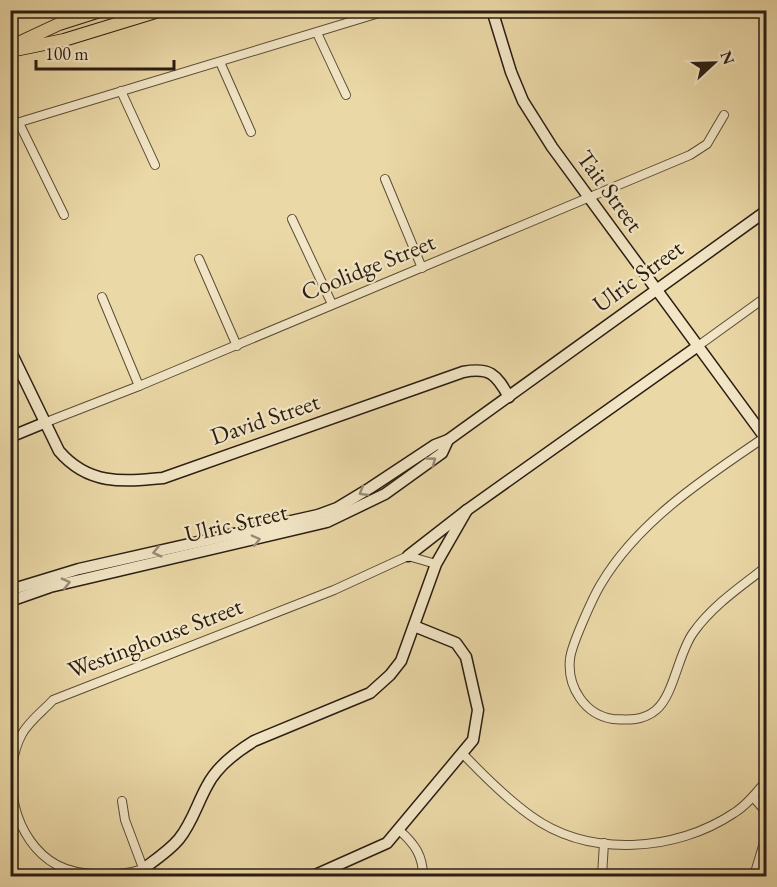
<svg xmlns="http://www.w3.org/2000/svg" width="777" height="887" font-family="'EB Garamond',serif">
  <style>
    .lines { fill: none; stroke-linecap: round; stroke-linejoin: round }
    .street-casing { stroke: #5a4c37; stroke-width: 10 }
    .secondary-casing { stroke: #2a1d12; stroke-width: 13 }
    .primary-casing { stroke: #2a1d12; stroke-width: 14 }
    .street { stroke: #f2e6c6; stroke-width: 8 }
    .secondary { stroke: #f2e6c6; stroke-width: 10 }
    .primary { stroke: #ebd8a7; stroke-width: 12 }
    .oneway { stroke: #988c75 }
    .labels { text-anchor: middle; stroke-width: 4.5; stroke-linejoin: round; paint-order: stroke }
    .street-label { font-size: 24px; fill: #2a1d12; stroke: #f2e6c6 }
  </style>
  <rect width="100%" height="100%" fill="#ebd8a7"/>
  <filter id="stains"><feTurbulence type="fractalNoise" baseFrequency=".00333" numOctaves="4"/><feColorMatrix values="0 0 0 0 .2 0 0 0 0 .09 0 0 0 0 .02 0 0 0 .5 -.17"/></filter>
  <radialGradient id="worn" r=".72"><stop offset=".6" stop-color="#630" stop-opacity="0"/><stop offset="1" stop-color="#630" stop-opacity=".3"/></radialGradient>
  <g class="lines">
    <g class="street-casing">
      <g id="street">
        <polyline points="317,33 346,95"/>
        <polyline points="220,62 251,132"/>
        <polyline points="121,91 155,165"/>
        <polyline points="19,123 64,215"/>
        <polyline points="10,125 389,10"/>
        <polyline points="385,179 422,268"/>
        <polyline points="292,219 332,304"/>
        <polyline points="199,259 237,346"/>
        <polyline points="102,297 139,386"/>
        <polyline points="698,346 766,297"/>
        <polyline points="44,423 139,386 690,155 707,144 724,115"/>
        <path d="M 765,437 C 706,477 638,521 601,584 C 593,597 571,646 570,659 C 567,687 585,715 613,719 C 628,720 643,721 656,710 C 674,695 678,654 693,633 C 712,606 740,587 766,567"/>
        <path d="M 463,754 C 484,776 507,799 531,816 C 589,858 676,852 734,813 C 747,805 757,792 766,781"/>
        <polyline points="753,797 766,812"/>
        <polyline points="122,801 125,820 146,876"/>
        <path d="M 399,830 C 415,844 423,856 423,876"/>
        <path d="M 143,869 C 118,877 80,877 57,865 C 13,841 0,775 22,734 C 29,721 43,711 53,700 L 334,590 L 408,556 L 436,564"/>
        <polyline points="602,876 604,843"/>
        <polyline points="754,876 766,836"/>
      </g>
    </g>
    <g class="secondary-casing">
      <g id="secondary">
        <polyline points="492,10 511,72 523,101 552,147 766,439"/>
        <path d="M 10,350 L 59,451 C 88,485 122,482 163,478 L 463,372 C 490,367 496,374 509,397"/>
        <polyline points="10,437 44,423"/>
        <polyline points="408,556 467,510 698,346"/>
        <polyline points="10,590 79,569 318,515 337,508 370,488 435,445 448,440 766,211"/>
        <polyline points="10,601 50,587 327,522 385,494 442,453 448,440"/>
        <path d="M 143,869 C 155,860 169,851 179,839 C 192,823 197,804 207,786 C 217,766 236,752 254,741 L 370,693 L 390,675 L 401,661 L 436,564 L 467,510"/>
        <polyline points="313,876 387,843 473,740 478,710 466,657 456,643 414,626"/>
      </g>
    </g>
    <g class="primary-casing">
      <g id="primary">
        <polyline points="12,46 59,24 103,10"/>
        <polyline points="10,51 64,40 162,10"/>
      </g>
    </g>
    <use href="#street" class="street"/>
    <use href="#secondary" class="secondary"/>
    <use href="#primary" class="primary"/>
  </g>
  <defs><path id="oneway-chevron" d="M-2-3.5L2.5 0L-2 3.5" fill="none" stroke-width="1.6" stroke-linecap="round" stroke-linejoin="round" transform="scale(1.5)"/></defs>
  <g class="oneway">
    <use href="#oneway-chevron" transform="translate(432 461) rotate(-36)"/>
    <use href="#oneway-chevron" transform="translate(363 492) rotate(149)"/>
    <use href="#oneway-chevron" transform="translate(256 540) rotate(-13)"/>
    <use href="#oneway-chevron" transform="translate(157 552) rotate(167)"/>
    <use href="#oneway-chevron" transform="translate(66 583) rotate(-13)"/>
  </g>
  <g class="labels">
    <g class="street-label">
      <text transform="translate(610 191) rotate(54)" y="8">Tait Street</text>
      <text transform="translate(368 267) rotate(-22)" y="8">Coolidge Street</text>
      <text transform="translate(638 276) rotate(-36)" y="8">Ulric Street</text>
      <text transform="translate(265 419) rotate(-19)" y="8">David Street</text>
      <text transform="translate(236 523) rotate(-13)" y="8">Ulric Street</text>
      <text transform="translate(155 638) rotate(-21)" y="8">Westinghouse Street</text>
    </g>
  </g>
  <rect width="777" height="887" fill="none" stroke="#ebd8a7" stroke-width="36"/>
  <rect x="12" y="12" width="753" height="863" fill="none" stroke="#2a1d12" stroke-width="3"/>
  <rect x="18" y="18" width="741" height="851" fill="none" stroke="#2a1d12" stroke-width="1.5"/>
  <g transform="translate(714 63) rotate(68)" stroke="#f2e6c6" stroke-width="4.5" paint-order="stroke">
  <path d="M0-4.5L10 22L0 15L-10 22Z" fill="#2a1d12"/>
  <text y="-9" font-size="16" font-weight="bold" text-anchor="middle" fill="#2a1d12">N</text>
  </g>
  <path d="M36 60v9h138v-9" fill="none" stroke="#2a1d12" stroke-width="3"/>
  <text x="45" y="60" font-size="18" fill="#2a1d12" stroke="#f2e6c6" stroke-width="4.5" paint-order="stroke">100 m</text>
  <rect width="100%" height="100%" filter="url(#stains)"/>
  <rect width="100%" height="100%" fill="url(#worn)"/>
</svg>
